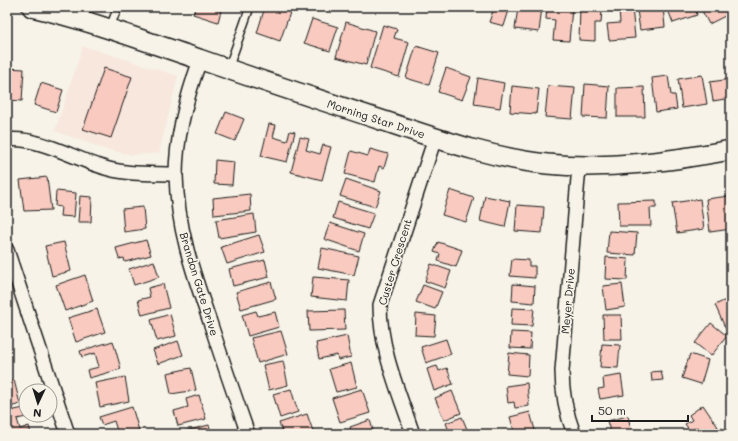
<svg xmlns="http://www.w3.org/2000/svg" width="738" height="441" font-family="Mali,sans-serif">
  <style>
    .built { fill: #f8e7dc }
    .building { fill: #f9cabf; stroke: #1c1c1c }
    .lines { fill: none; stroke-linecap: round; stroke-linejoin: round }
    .lane-casing { stroke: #1c1c1c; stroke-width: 10 }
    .street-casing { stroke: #1c1c1c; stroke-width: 16 }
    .secondary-casing { stroke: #1c1c1c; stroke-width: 22 }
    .lane { stroke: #f7f3e8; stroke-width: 7 }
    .street { stroke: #f7f3e8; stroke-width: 13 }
    .secondary { stroke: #f7f3e8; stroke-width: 19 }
    .labels { text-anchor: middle; stroke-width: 3.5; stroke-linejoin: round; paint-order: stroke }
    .street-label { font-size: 11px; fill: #1c1c1c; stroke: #f7f3e8 }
  </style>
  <rect width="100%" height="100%" fill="#f7f3e8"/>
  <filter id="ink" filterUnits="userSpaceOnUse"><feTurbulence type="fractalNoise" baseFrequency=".025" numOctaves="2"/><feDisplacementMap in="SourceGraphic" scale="8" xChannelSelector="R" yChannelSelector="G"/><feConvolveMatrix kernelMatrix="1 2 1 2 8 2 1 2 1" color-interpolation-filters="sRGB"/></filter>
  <g filter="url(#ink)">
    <polygon class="built" points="83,46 178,76 159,153 132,155 104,149 55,131"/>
    <g class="building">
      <polygon points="196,7 222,7 218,22 193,14"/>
      <polygon points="265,7 292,7 280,41 257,33"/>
      <polygon points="486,7 510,7 504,26 489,22 493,11 485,9"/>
      <polygon points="518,7 542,7 539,32 515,29"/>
      <polygon points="547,7 572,8 569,41 553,40 555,20 546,19"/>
      <polygon points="632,7 635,38 609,40 607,24 620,23 619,8"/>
      <polygon points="663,7 665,27 640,30 637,10"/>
      <polygon points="667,7 695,7 697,15 673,23"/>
      <polygon points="700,7 722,7 727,15 709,24"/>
      <polygon points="580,8 602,9 601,23 595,23 595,41 579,40"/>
      <polygon points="312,19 338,27 330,51 304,43"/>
      <polygon points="346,22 375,31 366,65 336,57"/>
      <polygon points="383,25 397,29 394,38 409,42 399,77 370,68"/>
      <polygon points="416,46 439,53 429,85 406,78"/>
      <polygon points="7,68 24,69 22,101 7,100"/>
      <polygon points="104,68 132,77 111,138 83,129"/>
      <polygon points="446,68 471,77 462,100 438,92"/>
      <polygon points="702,75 707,104 682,108 678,79"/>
      <polygon points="668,76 671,95 675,95 677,109 656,112 652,78"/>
      <polygon points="478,78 504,83 500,108 474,104"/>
      <polygon points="731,79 731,98 713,101 710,82"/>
      <polygon points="41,83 63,90 56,112 34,105"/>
      <polygon points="585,84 609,86 607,118 583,117"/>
      <polygon points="512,86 539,89 536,114 510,112"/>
      <polygon points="548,86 575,88 572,119 545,117"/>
      <polygon points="644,87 645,117 617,117 617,88"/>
      <polygon points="226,112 244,119 235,141 217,134"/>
      <polygon points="269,124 276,125 273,137 287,141 290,131 295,132 287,162 261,156"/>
      <polygon points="300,137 309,139 306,150 320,154 323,145 331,147 322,180 291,172"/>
      <polygon points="370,149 388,154 384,168 379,166 375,182 345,174 351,151 368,156"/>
      <polygon points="215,160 234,162 232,185 214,184"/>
      <polygon points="47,177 51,210 24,211 20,180"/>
      <polygon points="346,179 381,191 375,207 340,196"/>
      <polygon points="450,190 474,198 466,222 442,215"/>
      <polygon points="56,191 76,193 74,217 60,216 61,207 55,206"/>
      <polygon points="250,194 251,211 214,215 213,198"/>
      <polygon points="80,196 92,197 91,222 78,222"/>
      <polygon points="485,196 510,201 505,227 480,221"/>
      <polygon points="729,196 731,229 710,232 706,199"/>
      <polygon points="700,199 704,229 677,233 672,203"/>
      <polygon points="656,201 656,208 650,208 651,226 619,226 618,202"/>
      <polygon points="338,202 374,213 368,229 333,218"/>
      <polygon points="517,205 544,207 542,233 515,231"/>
      <polygon points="143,207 145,229 124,232 122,209"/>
      <polygon points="254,214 256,232 219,238 216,220"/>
      <polygon points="330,223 364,234 359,251 324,239"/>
      <polygon points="609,231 637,233 635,255 607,253"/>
      <polygon points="259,235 265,252 227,264 221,247"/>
      <polygon points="146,240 151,255 125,262 124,258 119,259 116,248"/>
      <polygon points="64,242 71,271 52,276 45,246"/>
      <polygon points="438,242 462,250 456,267 438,261 440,254 434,252"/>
      <polygon points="322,248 359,256 354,275 318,268"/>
      <polygon points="606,257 628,259 627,280 605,279"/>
      <polygon points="512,259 529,260 529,266 535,266 535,278 510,276"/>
      <polygon points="265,260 269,277 233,286 229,269"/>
      <polygon points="154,261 159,277 134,285 129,269"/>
      <polygon points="431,264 451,271 445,288 425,281"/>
      <polygon points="85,275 93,301 65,311 56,285"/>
      <polygon points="313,277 349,280 347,301 311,297"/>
      <polygon points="271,282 276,299 241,309 236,292"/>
      <polygon points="163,284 169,308 142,315 138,300 150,297 148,288"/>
      <polygon points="513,284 535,286 534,303 512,301"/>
      <polygon points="622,284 625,307 606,310 603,286"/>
      <polygon points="423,285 442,292 435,309 416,302"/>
      <polygon points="730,298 731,332 728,334 715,305"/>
      <polygon points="512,308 534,309 532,326 511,325"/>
      <polygon points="97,309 105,332 76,342 68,318"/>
      <polygon points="344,310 345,330 309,331 308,311"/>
      <polygon points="256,311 258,316 275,312 279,327 248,336 242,315"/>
      <polygon points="170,314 176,336 157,341 151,320"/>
      <polygon points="416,314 436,316 434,336 415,335"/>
      <polygon points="603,315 621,315 622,339 604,339"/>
      <polygon points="711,323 727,336 711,356 695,343"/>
      <polygon points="281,331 288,354 258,363 251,338"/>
      <polygon points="511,332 531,333 530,349 510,348"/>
      <polygon points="347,336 351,357 338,360 337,355 319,359 316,343"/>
      <polygon points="446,339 451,354 426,363 421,347"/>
      <polygon points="113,341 121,369 89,378 87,370 99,367 95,353 82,357 80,351"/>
      <polygon points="178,341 183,355 158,364 153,350"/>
      <polygon points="602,344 620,345 618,368 600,367"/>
      <polygon points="509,353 529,355 528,376 507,374"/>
      <polygon points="690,354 708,360 701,384 682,378"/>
      <polygon points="283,361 288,385 269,390 263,365"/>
      <polygon points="351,363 357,387 336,392 329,369"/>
      <polygon points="437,366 439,371 447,368 453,384 434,391 427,369"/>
      <polygon points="191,368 196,390 171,394 167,373"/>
      <polygon points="661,371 663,380 652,381 651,372"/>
      <polygon points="621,375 624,395 600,399 598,389 604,388 603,378"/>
      <polygon points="125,377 129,401 100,407 95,383"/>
      <polygon points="14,380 20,404 7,408 7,382"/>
      <polygon points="527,383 529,406 515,408 514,402 508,403 506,386"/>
      <polygon points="291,389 298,412 280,418 273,394"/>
      <polygon points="362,389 370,413 340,422 332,398"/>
      <polygon points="452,391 461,413 444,420 435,398"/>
      <polygon points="199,395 206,419 178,426 174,411 188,407 186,399"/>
      <polygon points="703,405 718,427 708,434 702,434 697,427 690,431 685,424 692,420 689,415"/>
      <polygon points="132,407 140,434 118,434 114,421 102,425 99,417"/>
      <polygon points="24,408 26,417 17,419 20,429 29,426 31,434 7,434 7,419 12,418 10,411"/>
      <polygon points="530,412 536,434 515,434 510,417"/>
      <polygon points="307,414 314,434 283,434 279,423"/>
      <polygon points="628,416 632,434 611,434 607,421"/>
      <polygon points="462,417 469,434 450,434 446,423"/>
      <polygon points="370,420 374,434 352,434 350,427"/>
      <polygon points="209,425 212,434 186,434 185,431"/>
      <polygon points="722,428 728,434 715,434"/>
    </g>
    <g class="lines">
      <g class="lane-casing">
        <g id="lane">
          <polyline points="110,27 118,7"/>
          <polyline points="228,69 250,7"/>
        </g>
      </g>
      <g class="street-casing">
        <g id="street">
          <path d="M 200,60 C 187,96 176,136 176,175 C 177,227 193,273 210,322 C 222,359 235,397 248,434"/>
          <path d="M 7,140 C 39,136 78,161 109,169 C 131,175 154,173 176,174"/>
          <polyline points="7,250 68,434"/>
          <path d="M 413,434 C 399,392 380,350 380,305 L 435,138"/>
          <path d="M 574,434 C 566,413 562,394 562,371 L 579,166"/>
        </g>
      </g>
      <g class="secondary-casing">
        <path id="secondary" d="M 32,7 C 89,20 144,41 199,59 C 258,80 318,99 378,119 C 433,137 489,158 547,164 C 609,170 670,161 731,150"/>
      </g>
      <use href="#lane" class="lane"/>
      <use href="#street" class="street"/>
      <use href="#secondary" class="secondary"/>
    </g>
  </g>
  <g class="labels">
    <g class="street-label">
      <text transform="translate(376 119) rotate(18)" y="4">Morning Star Drive</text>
      <text transform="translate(395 262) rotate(-73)" y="4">Custer Crescent</text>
      <text transform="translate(199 284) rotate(73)" y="4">Brandon Gate Drive</text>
      <text transform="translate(568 301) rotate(-85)" y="4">Meyer Drive</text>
    </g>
  </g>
  <rect width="738" height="441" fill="none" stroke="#f7f3e8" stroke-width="24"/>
  <rect x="12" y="12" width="714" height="417" fill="none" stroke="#1c1c1c" stroke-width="1.5" filter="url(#ink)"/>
  <g transform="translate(38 403) rotate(184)"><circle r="19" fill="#f7f3e8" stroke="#9f9d96"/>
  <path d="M0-3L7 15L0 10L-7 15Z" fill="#1c1c1c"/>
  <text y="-6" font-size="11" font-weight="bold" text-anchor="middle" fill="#1c1c1c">N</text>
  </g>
  <path d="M592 415v6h96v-6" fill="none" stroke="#1c1c1c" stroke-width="2"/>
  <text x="598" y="415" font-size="12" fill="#1c1c1c" stroke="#f7f3e8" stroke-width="3" paint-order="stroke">50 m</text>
</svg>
